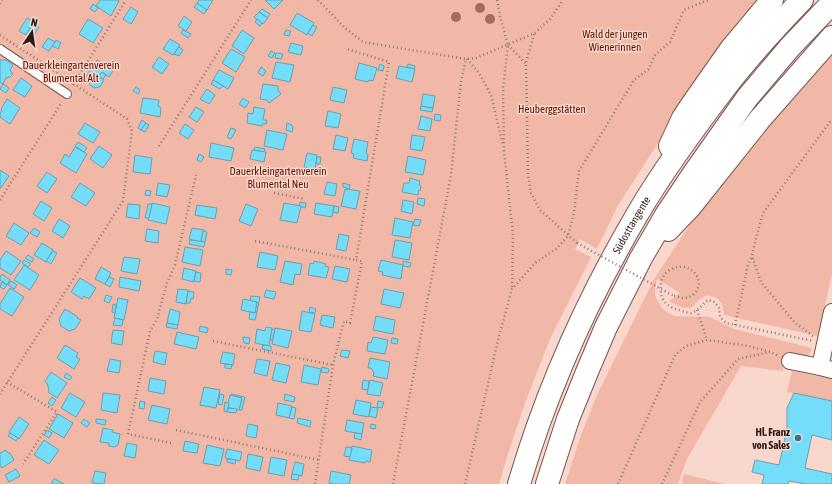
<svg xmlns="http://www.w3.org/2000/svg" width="832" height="484" font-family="'Asap Condensed',sans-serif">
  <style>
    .green { fill: #f1b8a7 }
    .building { fill: #74ddf9; stroke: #719da9 }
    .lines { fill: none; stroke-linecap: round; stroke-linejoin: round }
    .service-casing { stroke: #78544a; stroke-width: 10 }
    .minor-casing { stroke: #78544a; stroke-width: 18 }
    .motorway-casing { stroke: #78544a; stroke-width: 24 }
    .path { stroke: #907871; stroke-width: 2.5; stroke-dasharray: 1 3; stroke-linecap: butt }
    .service { stroke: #fff; stroke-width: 8 }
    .minor { stroke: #fff; stroke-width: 16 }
    .motorway { stroke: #fff; stroke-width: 22 }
    .path-bridge { stroke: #907871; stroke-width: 2.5; stroke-dasharray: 1 3; stroke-linecap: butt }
    .tree { fill: #a36c5c }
    .poi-dot { fill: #357788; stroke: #f9d7cd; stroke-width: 1.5 }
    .labels { text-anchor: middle; stroke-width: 3; stroke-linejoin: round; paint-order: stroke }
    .park-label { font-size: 11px; fill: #5d1500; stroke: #f9d7cd }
    .street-label { font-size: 11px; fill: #2b1c18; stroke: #f9d7cd }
    .poi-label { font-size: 11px; font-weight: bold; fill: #2b1c18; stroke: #f9d7cd; text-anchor: end }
  </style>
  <rect width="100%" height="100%" fill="#f9d7cd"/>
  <g class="green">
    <polygon points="0,0 763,0 672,121 617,207 597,249 580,239 575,249 591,257 550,339 525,403 507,457 499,484 0,484"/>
    <path d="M 832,46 L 832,274 L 818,336 L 724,315 C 723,306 721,298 711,296 C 708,295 705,296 702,298 C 698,300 695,305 691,308 L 680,307 L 669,301 L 680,293 C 672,288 665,283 657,279 L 655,288 L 655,294 L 657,300 L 662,308 L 668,313 L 675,316 L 710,317 L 734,329 L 812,348 L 807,359 L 786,354 L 783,371 L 741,366 L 687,459 L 678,484 L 565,484 L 580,438 L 597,395 L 654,279 L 705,202 Z"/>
    <polygon points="792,371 832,379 832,401 787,392"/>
    <polygon points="684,474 725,484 682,484"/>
  </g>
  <g class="building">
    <polygon points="100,0 117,0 119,1 111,16 96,6"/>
    <polygon points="199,0 213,0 207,10 197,3"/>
    <polygon points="265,0 283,0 274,9"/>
    <polygon points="197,3 207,10 204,14 194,7"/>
    <polygon points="93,4 98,8 95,12 90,9"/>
    <polygon points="131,7 138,12 131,24 123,19"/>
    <polygon points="262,9 270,14 267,18 259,12"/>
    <polygon points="259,12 268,18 263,24 254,17"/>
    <polygon points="297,13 314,23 307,35 290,25"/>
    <polygon points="184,16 192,22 186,31 178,26"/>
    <polygon points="27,18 34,22 26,35 19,31"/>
    <polygon points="88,19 103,28 93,43 79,34"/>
    <polygon points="257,19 262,23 260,26 255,22"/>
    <polygon points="34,23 39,27 32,38 26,34"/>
    <polygon points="313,25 317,27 312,36 308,33"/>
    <polygon points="183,30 191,34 188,38 181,33"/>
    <polygon points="242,30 254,38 244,54 232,46"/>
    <polygon points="286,30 291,31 289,36 284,35"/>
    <polygon points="48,38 55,42 49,51 42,47"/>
    <polygon points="170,39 180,45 173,55 163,49"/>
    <polygon points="56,40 61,43 58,49 53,46"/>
    <polygon points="291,43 303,46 301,55 288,52"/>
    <polygon points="179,47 183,50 179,56 174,54"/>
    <polygon points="231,49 245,57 236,72 222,63"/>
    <polygon points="271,51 275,53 272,58 268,56"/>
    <polygon points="276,53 283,54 281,59 275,58"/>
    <polygon points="159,57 169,64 162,74 152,67"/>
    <polygon points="0,60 6,60 13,65 10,70 13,74 10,77 6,78 3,84 0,82"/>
    <polygon points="97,60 113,71 109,77 102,72 99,77 95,74 91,80 86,77"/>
    <polygon points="276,62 294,65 290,82 272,78"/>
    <polygon points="359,63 377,68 373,81 369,80 368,82 355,79"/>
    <polygon points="380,64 384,66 383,71 378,70"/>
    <polygon points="408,64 415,66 414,69 407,67"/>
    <polygon points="399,66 415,69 412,82 396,78"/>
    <polygon points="261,67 266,71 263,76 258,73"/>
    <polygon points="219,70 234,78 228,89 213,80"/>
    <polygon points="102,72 106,75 103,79 99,77"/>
    <polygon points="95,74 104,80 100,87 94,88 89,84"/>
    <polygon points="21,78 32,86 25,97 13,90"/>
    <polygon points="213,80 223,86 220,89 211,84"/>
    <polygon points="3,84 9,88 6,93 0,89"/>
    <polygon points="263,84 278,86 278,90 281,94 269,103 267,100 260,99"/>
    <polygon points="136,87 140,90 138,94 133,91"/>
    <polygon points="333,87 347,90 344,103 330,100"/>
    <polygon points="207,89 215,95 209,104 200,99"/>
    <polygon points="423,94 435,96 433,108 421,106"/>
    <polygon points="143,98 159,100 158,106 161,108 160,117 140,113"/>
    <polygon points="243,98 249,102 245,108 239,104"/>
    <polygon points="7,99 20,108 10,124 0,117 0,114 2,110 1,109"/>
    <polygon points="421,106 433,108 432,112 420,110"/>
    <polygon points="196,107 204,112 197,122 189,117"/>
    <polygon points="254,107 265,109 263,120 267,120 266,124 262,124 262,126 247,123 248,113 253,114"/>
    <polygon points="328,111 341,114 338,128 325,126"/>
    <polygon points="435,114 441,115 440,121 434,120"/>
    <polygon points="421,116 432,119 430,131 418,129"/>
    <polygon points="142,120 146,123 141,130 138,128"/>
    <polygon points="85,123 100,132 93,143 78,134"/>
    <polygon points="146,123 149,125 145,132 141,130"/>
    <polygon points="287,123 292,125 292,126 293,127 292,132 286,130"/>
    <polygon points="185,124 194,130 188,139 179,133"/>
    <polygon points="231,128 236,130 231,139 227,137"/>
    <polygon points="267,130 287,134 283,150 264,146"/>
    <polygon points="336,135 348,138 345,151 333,149"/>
    <polygon points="412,135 425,137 422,151 410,149"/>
    <polygon points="354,139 368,142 366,153 368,154 367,161 353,158 354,154 351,153"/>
    <polygon points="78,142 87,148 84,152 75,146"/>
    <polygon points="211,143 234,148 231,161 209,157"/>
    <polygon points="99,146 112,155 103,168 90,159"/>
    <polygon points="75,147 87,154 76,173 60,163 65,154 69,157"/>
    <polygon points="255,147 265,149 264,152 254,150"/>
    <polygon points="252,150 266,152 264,162 250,159"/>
    <polygon points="307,153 317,155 315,170 304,167"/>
    <polygon points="199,154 204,157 201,162 197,160"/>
    <polygon points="135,155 152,158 150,174 133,172"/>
    <polygon points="408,156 426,160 423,175 405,172"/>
    <polygon points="317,157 321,157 320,164 316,164"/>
    <polygon points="0,170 9,176 0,189"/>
    <polygon points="47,172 57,179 47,193 37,186"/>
    <polygon points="410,178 420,181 419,185 421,186 420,191 419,190 418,195 402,192 404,183 409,183"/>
    <polygon points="327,182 337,184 335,196 324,194"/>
    <polygon points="80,183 95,193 86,206 71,197"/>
    <polygon points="158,183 170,185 167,197 156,195"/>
    <polygon points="343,183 350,185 349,189 343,187"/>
    <polygon points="345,189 360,191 356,209 341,206"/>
    <polygon points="146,190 151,191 150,196 145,195"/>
    <polygon points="418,198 425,199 424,206 417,204"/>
    <polygon points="403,200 414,202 412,214 401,211"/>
    <polygon points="41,201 52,208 44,221 33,214"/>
    <polygon points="300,202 306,203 305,208 299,206"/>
    <polygon points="152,203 170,207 166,224 148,220"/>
    <polygon points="284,203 301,206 297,223 280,220"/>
    <polygon points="316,203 334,206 332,217 314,214"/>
    <polygon points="128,204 140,205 139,219 126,217"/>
    <polygon points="148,204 152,204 149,218 145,218"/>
    <polygon points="246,204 258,209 251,226 239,221"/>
    <polygon points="197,205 217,208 215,219 195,215"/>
    <polygon points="334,206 339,207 338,213 333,212"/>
    <polygon points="395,218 413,222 410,238 392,235"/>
    <polygon points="59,219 70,226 63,238 52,231"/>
    <polygon points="415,219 421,220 419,226 413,225"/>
    <polygon points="14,223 29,233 21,245 6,236"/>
    <polygon points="34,228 40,232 37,237 30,233"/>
    <polygon points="192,228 204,230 201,242 189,239"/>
    <polygon points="147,229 159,231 158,243 145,241"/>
    <polygon points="203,231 207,232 205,242 201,241"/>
    <polygon points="339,234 349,236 346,251 336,249"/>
    <polygon points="190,240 205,242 204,247 189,244"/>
    <polygon points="395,240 412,243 409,260 392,257"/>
    <polygon points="42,243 53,250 46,262 34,255"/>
    <polygon points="185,247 203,250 200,266 182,262"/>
    <polygon points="6,251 21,261 11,275 0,268 0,260"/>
    <polygon points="53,251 57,253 51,264 46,261"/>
    <polygon points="260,252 278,256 275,270 257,267"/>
    <polygon points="28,255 34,259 32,262 25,258"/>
    <polygon points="124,257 140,259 137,274 121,271"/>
    <polygon points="24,260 31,264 28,267 22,263"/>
    <polygon points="381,260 403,265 401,279 382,275 383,272 378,271"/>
    <polygon points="285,261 302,264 300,275 295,274 293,285 280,282"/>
    <polygon points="314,261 326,264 325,266 329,267 326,278 308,275 310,263 313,264"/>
    <polygon points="403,261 411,263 410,267 403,266"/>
    <polygon points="24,265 39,275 30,290 14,280"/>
    <polygon points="335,266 350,269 347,282 332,279"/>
    <polygon points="101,267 111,273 105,284 95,279"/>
    <polygon points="184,268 196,271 194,282 182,279"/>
    <polygon points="226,269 232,270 231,275 226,274"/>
    <polygon points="196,272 201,273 200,282 194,281"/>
    <polygon points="2,274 10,280 7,285 0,280 0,277"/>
    <polygon points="109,277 114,279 110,287 105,284"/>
    <polygon points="120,277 141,281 139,291 119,287"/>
    <polygon points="80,278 96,288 89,299 84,296 82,299 71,292"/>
    <polygon points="11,281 17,285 14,289 8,285"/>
    <polygon points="2,282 7,285 4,289 0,287"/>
    <polygon points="10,288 24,297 12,316 0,309 0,304"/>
    <polygon points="178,289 188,290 186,304 176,302"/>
    <polygon points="384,289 404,293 400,308 381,304"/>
    <polygon points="266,290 276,292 274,299 264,297"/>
    <polygon points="188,291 194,292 193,299 191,298 190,303 186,303"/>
    <polygon points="106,295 112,297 109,303 104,301"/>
    <polygon points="251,296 260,297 257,312 255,312 257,302 250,301"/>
    <polygon points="118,298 128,300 124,320 114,318"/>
    <polygon points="243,299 257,302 255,313 241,310"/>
    <polygon points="113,304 116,305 115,313 112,312"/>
    <polygon points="310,307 316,309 315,313 309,312"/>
    <polygon points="65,309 78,317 77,318 81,320 75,329 69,331 61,326 59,319"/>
    <polygon points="170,309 180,312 178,325 167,323"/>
    <polygon points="302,311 315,314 311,332 299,330"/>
    <polygon points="250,312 255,313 255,312 257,312 255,320 249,319"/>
    <polygon points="322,315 335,317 333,328 320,325"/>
    <polygon points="376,316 395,320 393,334 373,330"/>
    <polygon points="115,318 123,320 122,326 113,325"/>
    <polygon points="167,323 178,325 177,329 166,327"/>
    <polygon points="200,326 208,328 207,333 199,331"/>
    <polygon points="266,327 272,328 269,346 255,343 257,329 265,331"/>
    <polygon points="275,328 292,331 288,348 272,344"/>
    <polygon points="272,329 275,330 272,340 270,340"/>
    <polygon points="113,330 124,331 122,345 111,343"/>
    <polygon points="177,332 199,337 196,349 174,344"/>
    <polygon points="243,337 250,338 249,344 244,343 244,341 243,340"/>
    <polygon points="373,337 388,340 385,354 367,351 368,342 371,343"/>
    <polygon points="392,338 398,339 397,344 391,343"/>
    <polygon points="65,345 78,353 76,357 80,359 74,369 57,358"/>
    <polygon points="263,345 271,346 271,351 262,349"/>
    <polygon points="342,350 350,351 348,358 340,356"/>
    <polygon points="155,351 167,353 165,365 153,362"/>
    <polygon points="223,352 235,354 233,365 220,363"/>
    <polygon points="370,358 390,362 387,379 373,376 374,373 371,368 368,368"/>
    <polygon points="110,359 121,361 119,373 107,371"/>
    <polygon points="257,359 270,361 267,376 254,373"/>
    <polygon points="276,363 290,366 286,383 272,380"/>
    <polygon points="225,364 232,365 231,369 225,368"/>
    <polygon points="304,365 321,369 318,385 301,382"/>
    <polygon points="322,367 329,369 328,373 321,372"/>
    <polygon points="51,372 67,383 57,398 48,392 49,390 47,383 45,381"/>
    <polygon points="66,373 72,377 70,380 64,377"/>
    <polygon points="150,378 166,381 164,394 148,391"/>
    <polygon points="363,380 369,381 368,390 362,389"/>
    <polygon points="370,380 383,383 380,396 367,394"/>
    <polygon points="204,387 220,390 216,408 200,405"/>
    <polygon points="70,393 85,402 76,417 61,408"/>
    <polygon points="103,393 120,395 117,413 101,410"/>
    <polygon points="794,393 832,401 832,440 812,435 805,468 832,474 832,484 806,484 789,481 788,484 762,484 764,475 752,472 755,460 779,465 787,429 787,408"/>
    <polygon points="220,394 224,395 222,405 218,404"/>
    <polygon points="231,394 245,397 242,410 239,410 242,398 231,396"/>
    <polygon points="285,394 295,397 294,402 284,400"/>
    <polygon points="230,395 242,398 239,410 227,407"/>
    <polygon points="52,397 56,400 52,406 48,403"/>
    <polygon points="356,400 371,403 369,417 353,414"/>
    <polygon points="140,401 145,402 144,409 139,408"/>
    <polygon points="378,401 384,402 382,408 377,407"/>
    <polygon points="225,402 229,403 227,412 224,411"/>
    <polygon points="278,403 292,406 289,418 276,415"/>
    <polygon points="152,405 170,409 167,424 148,420"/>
    <polygon points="292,407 296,408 294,419 289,418"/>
    <polygon points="371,407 378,408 376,418 369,416"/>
    <polygon points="228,408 237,409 236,413 227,412"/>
    <polygon points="58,414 73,423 64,438 49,429"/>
    <polygon points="19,417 29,424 19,439 9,432"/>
    <polygon points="298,418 311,421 310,427 297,423"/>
    <polygon points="84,419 90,423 87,427 81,423"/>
    <polygon points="96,419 106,420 105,425 96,423"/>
    <polygon points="347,420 364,423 362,434 345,431"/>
    <polygon points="248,424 258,426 256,438 246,436"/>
    <polygon points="371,424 376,425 375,429 370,428"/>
    <polygon points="103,428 113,430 112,432 120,434 118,445 114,447 109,446 109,443 100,442"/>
    <polygon points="47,430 52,433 49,438 44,435"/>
    <polygon points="10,433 18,438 16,441 8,436"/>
    <polygon points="355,433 362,434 361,440 354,438"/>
    <polygon points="44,440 59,450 49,464 34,455"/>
    <polygon points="185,441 199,444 197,453 183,451"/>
    <polygon points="127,443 137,445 135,458 124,456"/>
    <polygon points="207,445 224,449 220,466 203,463"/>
    <polygon points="352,446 372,450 370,462 366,461 365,463 349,460"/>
    <polygon points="346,447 352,448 350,457 344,456"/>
    <polygon points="227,449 242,452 240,461 225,458"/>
    <polygon points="6,450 8,453 10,453 14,460 2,468 0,465 0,453"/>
    <polygon points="248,454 263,457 260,471 246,468"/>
    <polygon points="271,457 287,460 284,476 268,473"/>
    <polygon points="227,459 236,460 235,464 227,462"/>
    <polygon points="295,462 304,464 302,476 292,474"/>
    <polygon points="16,469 20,476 9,482 5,475"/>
    <polygon points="95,471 106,473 104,484 92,483"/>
    <polygon points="331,471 351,475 349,484 333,484 329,483"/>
    <polygon points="292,474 299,475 298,480 291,479"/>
    <polygon points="54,479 55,479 64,484 51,484"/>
  </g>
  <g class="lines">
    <g class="service-casing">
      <polyline id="service" points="0,49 67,94"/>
    </g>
    <g class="minor-casing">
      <g id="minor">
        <polyline points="832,312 820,367 832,370"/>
        <polyline points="790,361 820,367"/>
      </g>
    </g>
    <g class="motorway-casing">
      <g id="motorway">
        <polyline points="670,146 683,118 693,103 731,49 772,0"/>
        <polyline points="668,230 690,207 760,119 832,37"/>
        <path id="s1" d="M 519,484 C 547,389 588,298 638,213 C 665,167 697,124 730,81 C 752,53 777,26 802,0"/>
        <polyline points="547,484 568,419 587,372 606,327 641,258 666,215 694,173 747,98 790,47 832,3"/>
      </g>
    </g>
    <g class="path">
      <polyline points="318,0 344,27 363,42 466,59 476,58 535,33 550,19 563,0"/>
      <polyline points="497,0 501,20 508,45 503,88 504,151 513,235 512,289"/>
      <polyline points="0,4 2,0"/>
      <polyline points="534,34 526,63 528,175 531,193 540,210 577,243"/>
      <polyline points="0,35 127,119 132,131 123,201 0,394"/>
      <polyline points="508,45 525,63"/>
      <polyline points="467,59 479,73 491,95 503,145"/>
      <polyline points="73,85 126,0"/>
      <polyline points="159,146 251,0"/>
      <polyline points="274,193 305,199"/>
      <polyline points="0,200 62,102"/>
      <polyline points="255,241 356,260"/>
      <path d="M 674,296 C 677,296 680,298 683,298 C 687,298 691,297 694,294 C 708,279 688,260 672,269 C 666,271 662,277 661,283 C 659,300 666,307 682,311 C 685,312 688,313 691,313 C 698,311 703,304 708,300 L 715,302 L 719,308 L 720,317 L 726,323 L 813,341"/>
      <polyline points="697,310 707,340"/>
      <polyline points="735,325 748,265 752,256"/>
      <polyline points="813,336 795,323 761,282 752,256 755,242 763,213 832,119"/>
      <polyline points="213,341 333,365"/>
      <polyline points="7,382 57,412 23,464"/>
      <polyline points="176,430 319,460"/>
      <polyline points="171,443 128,434 150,331 157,319 167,283 175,265 196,175"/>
      <polyline points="315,484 333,365 344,321 350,323 362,261 356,260 389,62 347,49"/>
      <polyline points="393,484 451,175 461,81 466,59"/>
      <polyline points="465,484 498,340 512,289 535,263 556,249 568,236 574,212 579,171 634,80 649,69 654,56 670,42 684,10 708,0"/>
      <polyline points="618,484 675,355 686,346 707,340 749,346 770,352 779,356"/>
      <polyline points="662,484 700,402 738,359 770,352"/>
    </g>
    <use href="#service" class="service"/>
    <use href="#minor" class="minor"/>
    <use href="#motorway" class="motorway"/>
    <polyline class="path-bridge" points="577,243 674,296"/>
  </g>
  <g class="tree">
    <circle cx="480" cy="8" r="5"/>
    <circle cx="456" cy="17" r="5"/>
    <circle cx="490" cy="19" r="5"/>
  </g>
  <circle class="poi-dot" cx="798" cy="438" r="4"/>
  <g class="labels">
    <g class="park-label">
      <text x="615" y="38">Wald der jungen<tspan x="615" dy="13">Wienerinnen</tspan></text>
      <text x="71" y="69">Dauerkleingartenverein<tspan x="71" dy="13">Blumental Alt</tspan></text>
      <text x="552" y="113">Heuberggstätten</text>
      <text x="278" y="175">Dauerkleingartenverein<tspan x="278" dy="13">Blumental Neu</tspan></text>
    </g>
    <g class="street-label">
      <text dy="4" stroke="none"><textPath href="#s1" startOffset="283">Südosttangente</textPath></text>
    </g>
    <g class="poi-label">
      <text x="790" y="436">Hl. Franz<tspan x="790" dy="13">von Sales</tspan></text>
    </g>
  </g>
  <g transform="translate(32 32) rotate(13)" stroke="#f9d7cd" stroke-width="3" paint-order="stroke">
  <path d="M0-3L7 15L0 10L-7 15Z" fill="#2b1c18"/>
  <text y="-6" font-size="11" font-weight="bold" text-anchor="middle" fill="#2b1c18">N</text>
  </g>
</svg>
